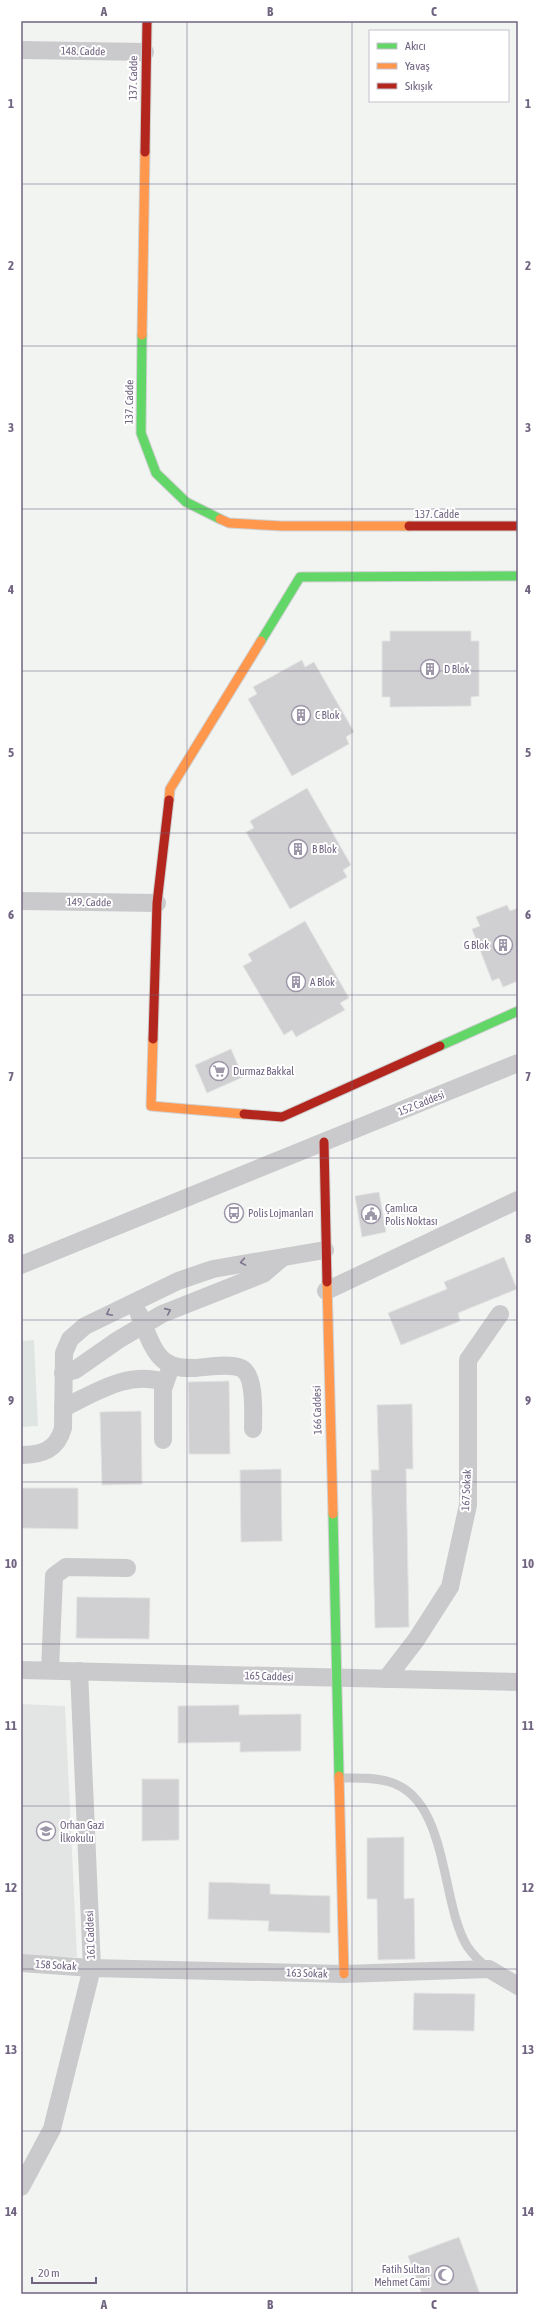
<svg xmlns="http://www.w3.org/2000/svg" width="539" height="2315" font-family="'Asap Condensed',sans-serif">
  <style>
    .built { fill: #e3e4e4 }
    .green { fill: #dfe5e3 }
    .building { fill: #d0d0d2; stroke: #e2e3e2 }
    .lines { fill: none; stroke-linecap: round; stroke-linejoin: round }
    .fast-casing { stroke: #d0d0d1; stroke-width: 11 }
    .slow-casing { stroke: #d0d0d1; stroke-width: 11 }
    .jam-casing { stroke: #d0d0d1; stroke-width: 11 }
    .lane { stroke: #cacacc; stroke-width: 9 }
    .street { stroke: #cacacc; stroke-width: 18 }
    .fast { stroke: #63d668; stroke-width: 9 }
    .slow { stroke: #ff974d; stroke-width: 9 }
    .jam { stroke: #b3261e; stroke-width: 9 }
    .oneway { stroke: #7e738c }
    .grid { fill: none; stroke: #706481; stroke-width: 1; stroke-opacity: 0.55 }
    .labels { text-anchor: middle; stroke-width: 4; stroke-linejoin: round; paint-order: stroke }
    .street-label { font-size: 11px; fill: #706481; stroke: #fff }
    .poi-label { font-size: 11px; fill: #706481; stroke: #fff; text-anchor: start }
    .neatline { fill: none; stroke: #706481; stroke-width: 1.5 }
    .grid-label { font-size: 13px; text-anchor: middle; font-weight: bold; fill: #706481 }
  </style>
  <rect width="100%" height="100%" fill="#f2f4f2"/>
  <polygon class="built" points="21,1704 65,1706 77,1957 21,1956"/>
  <polygon class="green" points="34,1340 38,1426 21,1427 21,1341"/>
  <g class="building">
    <polygon points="390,631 471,631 471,641 479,641 479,696 471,697 471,706 390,707 390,697 382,697 382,641 390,641"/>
    <polygon points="302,660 305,667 314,662 354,732 346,737 349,744 292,776 248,699 257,694 253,687"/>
    <polygon points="307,788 351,865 343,870 347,877 290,909 246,832 254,828 250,821"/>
    <polygon points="507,905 510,911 518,908 518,981 503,987 499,978 492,981 472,929 480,926 476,917"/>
    <polygon points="305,921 349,998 340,1003 345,1010 296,1037 292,1030 284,1035 243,966 252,961 248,954"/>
    <polygon points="231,1049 243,1077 207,1093 195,1065"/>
    <polygon points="379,1192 386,1232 362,1237 355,1196"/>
    <polygon points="504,1257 517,1289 458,1313 460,1321 401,1345 388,1313 447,1289 444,1282"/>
    <polygon points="229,1381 230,1454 189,1454 188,1382"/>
    <polygon points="412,1404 413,1469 406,1469 409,1627 375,1628 371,1470 379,1470 377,1405"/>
    <polygon points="141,1411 142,1484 102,1485 100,1412"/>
    <polygon points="281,1469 282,1541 241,1542 240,1470"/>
    <polygon points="21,1488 78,1488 78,1529 21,1528"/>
    <polygon points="77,1597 150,1598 149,1639 76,1638"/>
    <polygon points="239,1705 239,1715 301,1714 301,1751 240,1752 240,1742 178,1743 178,1706"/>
    <polygon points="142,1779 179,1779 179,1840 142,1841"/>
    <polygon points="404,1837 404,1899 414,1898 415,1959 378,1960 377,1899 367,1899 367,1838"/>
    <polygon points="209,1882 270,1884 270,1894 330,1896 330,1933 268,1931 269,1921 208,1919"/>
    <polygon points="414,1993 475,1994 474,2031 413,2030"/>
    <polygon points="459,2237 480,2294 422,2294 408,2256"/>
  </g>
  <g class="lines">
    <g class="fast-casing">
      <g id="fast">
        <polyline points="142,335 141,433 156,473 186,502 220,519"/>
        <polyline points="261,641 300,577 518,576"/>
        <polyline points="440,1046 518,1011"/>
        <polyline points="333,1514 339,1776"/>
      </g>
    </g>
    <g class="slow-casing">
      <g id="slow">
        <polyline points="142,335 145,152"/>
        <polyline points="220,519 229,523 282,526 409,526"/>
        <polyline points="169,800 170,789 261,641"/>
        <polyline points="153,1039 151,1106 244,1114"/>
        <polyline points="327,1282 333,1514"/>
        <polyline points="339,1776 344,1974"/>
      </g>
    </g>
    <g class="jam-casing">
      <g id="jam">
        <polyline points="145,152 147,21"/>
        <polyline points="409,526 518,526"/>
        <polyline points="153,1039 157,903 169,800"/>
        <polyline points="244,1114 282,1117 440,1046"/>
        <polyline points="324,1142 327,1282"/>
      </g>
    </g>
    <path class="lane" d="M 338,1778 C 355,1778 374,1777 390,1782 C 449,1800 440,1901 467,1946 C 473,1955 480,1962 488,1968"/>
    <g class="street">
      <polyline points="21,50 145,52"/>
      <polyline points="21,901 157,903"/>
      <polyline points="21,1265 518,1063"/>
      <polyline points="326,1291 518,1200"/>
      <path d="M 139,1314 C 146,1329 152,1353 166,1362 C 175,1368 184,1368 195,1368 C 208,1367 229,1363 241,1368 C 256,1375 253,1415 253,1429"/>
      <polyline points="63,1373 75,1370 118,1340 162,1314 263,1274 282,1258"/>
      <path d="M 63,1408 C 95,1393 128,1370 164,1382"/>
      <polyline points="163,1440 163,1389 169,1372"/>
      <path d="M 21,1455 C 42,1455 57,1450 63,1428 L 64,1353 L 70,1339 L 85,1326 L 178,1281 L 213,1269 L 325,1250"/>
      <polyline points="21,1670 518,1682"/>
      <polyline points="50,1670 54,1576 66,1567 127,1568"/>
      <polyline points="386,1679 416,1640 450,1587 468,1505 468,1360 500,1314"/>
      <polyline points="21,1963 92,1968 344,1974 489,1969 518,1986"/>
      <polyline points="21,2187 52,2129 92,1968 79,1671"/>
    </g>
    <use href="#fast" class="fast"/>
    <use href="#slow" class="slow"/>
    <use href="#jam" class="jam"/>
  </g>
  <defs><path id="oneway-chevron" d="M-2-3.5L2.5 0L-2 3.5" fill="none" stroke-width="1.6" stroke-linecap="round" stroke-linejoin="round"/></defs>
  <g class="oneway">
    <use href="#oneway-chevron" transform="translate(243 1262) rotate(170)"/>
    <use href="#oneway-chevron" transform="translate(168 1311) rotate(-24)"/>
    <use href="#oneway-chevron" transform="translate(109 1313) rotate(153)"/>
  </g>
  <path class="grid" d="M 187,21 L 187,2294M 352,21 L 352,2294M 21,184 L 518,184M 21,346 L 518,346M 21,509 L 518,509M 21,671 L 518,671M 21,833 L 518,833M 21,995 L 518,995M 21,1158 L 518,1158M 21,1320 L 518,1320M 21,1482 L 518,1482M 21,1644 L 518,1644M 21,1806 L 518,1806M 21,1969 L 518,1969M 21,2131 L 518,2131"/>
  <defs>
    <g id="building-ring" transform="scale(1)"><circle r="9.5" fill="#fff" stroke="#9e96a9" stroke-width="1.5"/><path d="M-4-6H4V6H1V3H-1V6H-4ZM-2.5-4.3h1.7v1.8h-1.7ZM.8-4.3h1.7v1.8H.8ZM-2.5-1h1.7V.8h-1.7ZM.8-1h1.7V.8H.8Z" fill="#9e96a9"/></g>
    <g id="supermarket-ring" transform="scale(1)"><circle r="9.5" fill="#fff" stroke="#9e96a9" stroke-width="1.5"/><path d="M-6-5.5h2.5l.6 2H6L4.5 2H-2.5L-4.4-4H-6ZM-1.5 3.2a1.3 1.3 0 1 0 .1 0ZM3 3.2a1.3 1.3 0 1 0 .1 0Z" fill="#9e96a9"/></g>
    <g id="bus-ring" transform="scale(1)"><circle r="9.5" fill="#fff" stroke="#9e96a9" stroke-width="1.5"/><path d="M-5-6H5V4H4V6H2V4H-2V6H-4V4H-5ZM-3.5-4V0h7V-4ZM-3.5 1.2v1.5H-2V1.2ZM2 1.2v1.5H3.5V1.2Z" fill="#9e96a9"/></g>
    <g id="civic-ring" transform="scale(1)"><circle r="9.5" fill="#fff" stroke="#9e96a9" stroke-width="1.5"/><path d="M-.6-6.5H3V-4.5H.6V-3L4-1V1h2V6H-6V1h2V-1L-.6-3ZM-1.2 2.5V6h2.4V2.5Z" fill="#9e96a9"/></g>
    <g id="school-ring" transform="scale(1)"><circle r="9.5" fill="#fff" stroke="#9e96a9" stroke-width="1.5"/><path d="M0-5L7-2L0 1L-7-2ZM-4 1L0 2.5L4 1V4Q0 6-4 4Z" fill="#9e96a9"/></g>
    <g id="mosque-ring" transform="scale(1)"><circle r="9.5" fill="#fff" stroke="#9e96a9" stroke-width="1.5"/><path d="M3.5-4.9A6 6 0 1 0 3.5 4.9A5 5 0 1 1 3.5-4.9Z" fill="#9e96a9"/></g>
  </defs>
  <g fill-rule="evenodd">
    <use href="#building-ring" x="430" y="669"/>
    <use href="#building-ring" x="301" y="715"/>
    <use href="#building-ring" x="298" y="849"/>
    <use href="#building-ring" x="503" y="945"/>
    <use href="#building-ring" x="296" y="982"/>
    <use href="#supermarket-ring" x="219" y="1071"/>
    <use href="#bus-ring" x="234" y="1213"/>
    <use href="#civic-ring" x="371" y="1214"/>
    <use href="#school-ring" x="46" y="1831"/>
    <use href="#mosque-ring" x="444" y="2275"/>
  </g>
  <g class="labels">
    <g class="street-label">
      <text transform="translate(83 51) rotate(1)" y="4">148. Cadde</text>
      <text transform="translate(133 78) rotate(-89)" y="4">137. Cadde</text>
      <text transform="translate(129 402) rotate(-89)" y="4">137. Cadde</text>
      <text x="437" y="518">137. Cadde</text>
      <text transform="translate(89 902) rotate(1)" y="4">149. Cadde</text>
      <text transform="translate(421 1103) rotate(-22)" y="4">152 Caddesi</text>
      <text transform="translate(317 1410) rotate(-91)" y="4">166 Caddesi</text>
      <text transform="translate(466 1490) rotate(-87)" y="4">167 Sokak</text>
      <text transform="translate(269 1676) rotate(2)" y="4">165 Caddesi</text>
      <text transform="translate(90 1935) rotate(-92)" y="4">161 Caddesi</text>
      <text transform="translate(56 1965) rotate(4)" y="4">158 Sokak</text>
      <text transform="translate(307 1973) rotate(2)" y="4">163 Sokak</text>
    </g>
    <g class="poi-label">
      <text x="444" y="673">D Blok</text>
      <text x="315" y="719">C Blok</text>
      <text x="312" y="853">B Blok</text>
      <text x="489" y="949" text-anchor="end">G Blok</text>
      <text x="310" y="986">A Blok</text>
      <text x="233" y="1075">Durmaz Bakkal</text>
      <text x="385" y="1212">Çamlıca<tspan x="385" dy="13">Polis Noktası</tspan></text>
      <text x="248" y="1217">Polis Lojmanları</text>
      <text x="60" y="1829">Orhan Gazi<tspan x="60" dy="13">İlkokulu</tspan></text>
      <text x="430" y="2273" text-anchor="end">Fatih Sultan<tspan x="430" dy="13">Mehmet Cami</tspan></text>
    </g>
  </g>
  <rect width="539" height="2315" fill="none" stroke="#ffffff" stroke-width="44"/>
  <rect x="369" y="30" width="140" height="72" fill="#ffffff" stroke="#c6c1cd"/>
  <rect x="377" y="43" width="20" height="6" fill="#63d668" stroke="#c6c1cd"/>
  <text x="405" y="50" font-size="12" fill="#706481">Akıcı</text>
  <rect x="377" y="63" width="20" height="6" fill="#ff974d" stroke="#c6c1cd"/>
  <text x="405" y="70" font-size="12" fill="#706481">Yavaş</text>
  <rect x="377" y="83" width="20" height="6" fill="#b3261e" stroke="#c6c1cd"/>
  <text x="405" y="90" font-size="12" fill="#706481">Sıkışık</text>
  <path d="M32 2277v6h64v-6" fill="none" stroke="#706481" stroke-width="2"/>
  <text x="38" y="2277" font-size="12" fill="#706481" stroke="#ffffff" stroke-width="3" paint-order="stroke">20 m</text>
  <rect x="22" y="22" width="495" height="2271" class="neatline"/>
  <g class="grid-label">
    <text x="104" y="16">A</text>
    <text x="270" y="16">B</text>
    <text x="434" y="16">C</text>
    <text x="11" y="108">1</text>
    <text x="528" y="108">1</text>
    <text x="11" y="270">2</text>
    <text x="528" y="270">2</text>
    <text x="11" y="432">3</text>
    <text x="528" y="432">3</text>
    <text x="11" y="594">4</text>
    <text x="528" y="594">4</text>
    <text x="11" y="757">5</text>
    <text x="528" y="757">5</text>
    <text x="11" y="919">6</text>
    <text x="528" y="919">6</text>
    <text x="11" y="1081">7</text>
    <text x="528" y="1081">7</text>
    <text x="11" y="1243">8</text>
    <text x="528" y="1243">8</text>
    <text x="11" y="1405">9</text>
    <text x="528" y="1405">9</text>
    <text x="11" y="1568">10</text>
    <text x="528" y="1568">10</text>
    <text x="11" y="1730">11</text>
    <text x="528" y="1730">11</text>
    <text x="11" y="1892">12</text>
    <text x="528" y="1892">12</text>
    <text x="11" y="2054">13</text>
    <text x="528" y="2054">13</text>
    <text x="11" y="2216">14</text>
    <text x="528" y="2216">14</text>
    <text x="104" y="2309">A</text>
    <text x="270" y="2309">B</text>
    <text x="434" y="2309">C</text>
  </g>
</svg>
